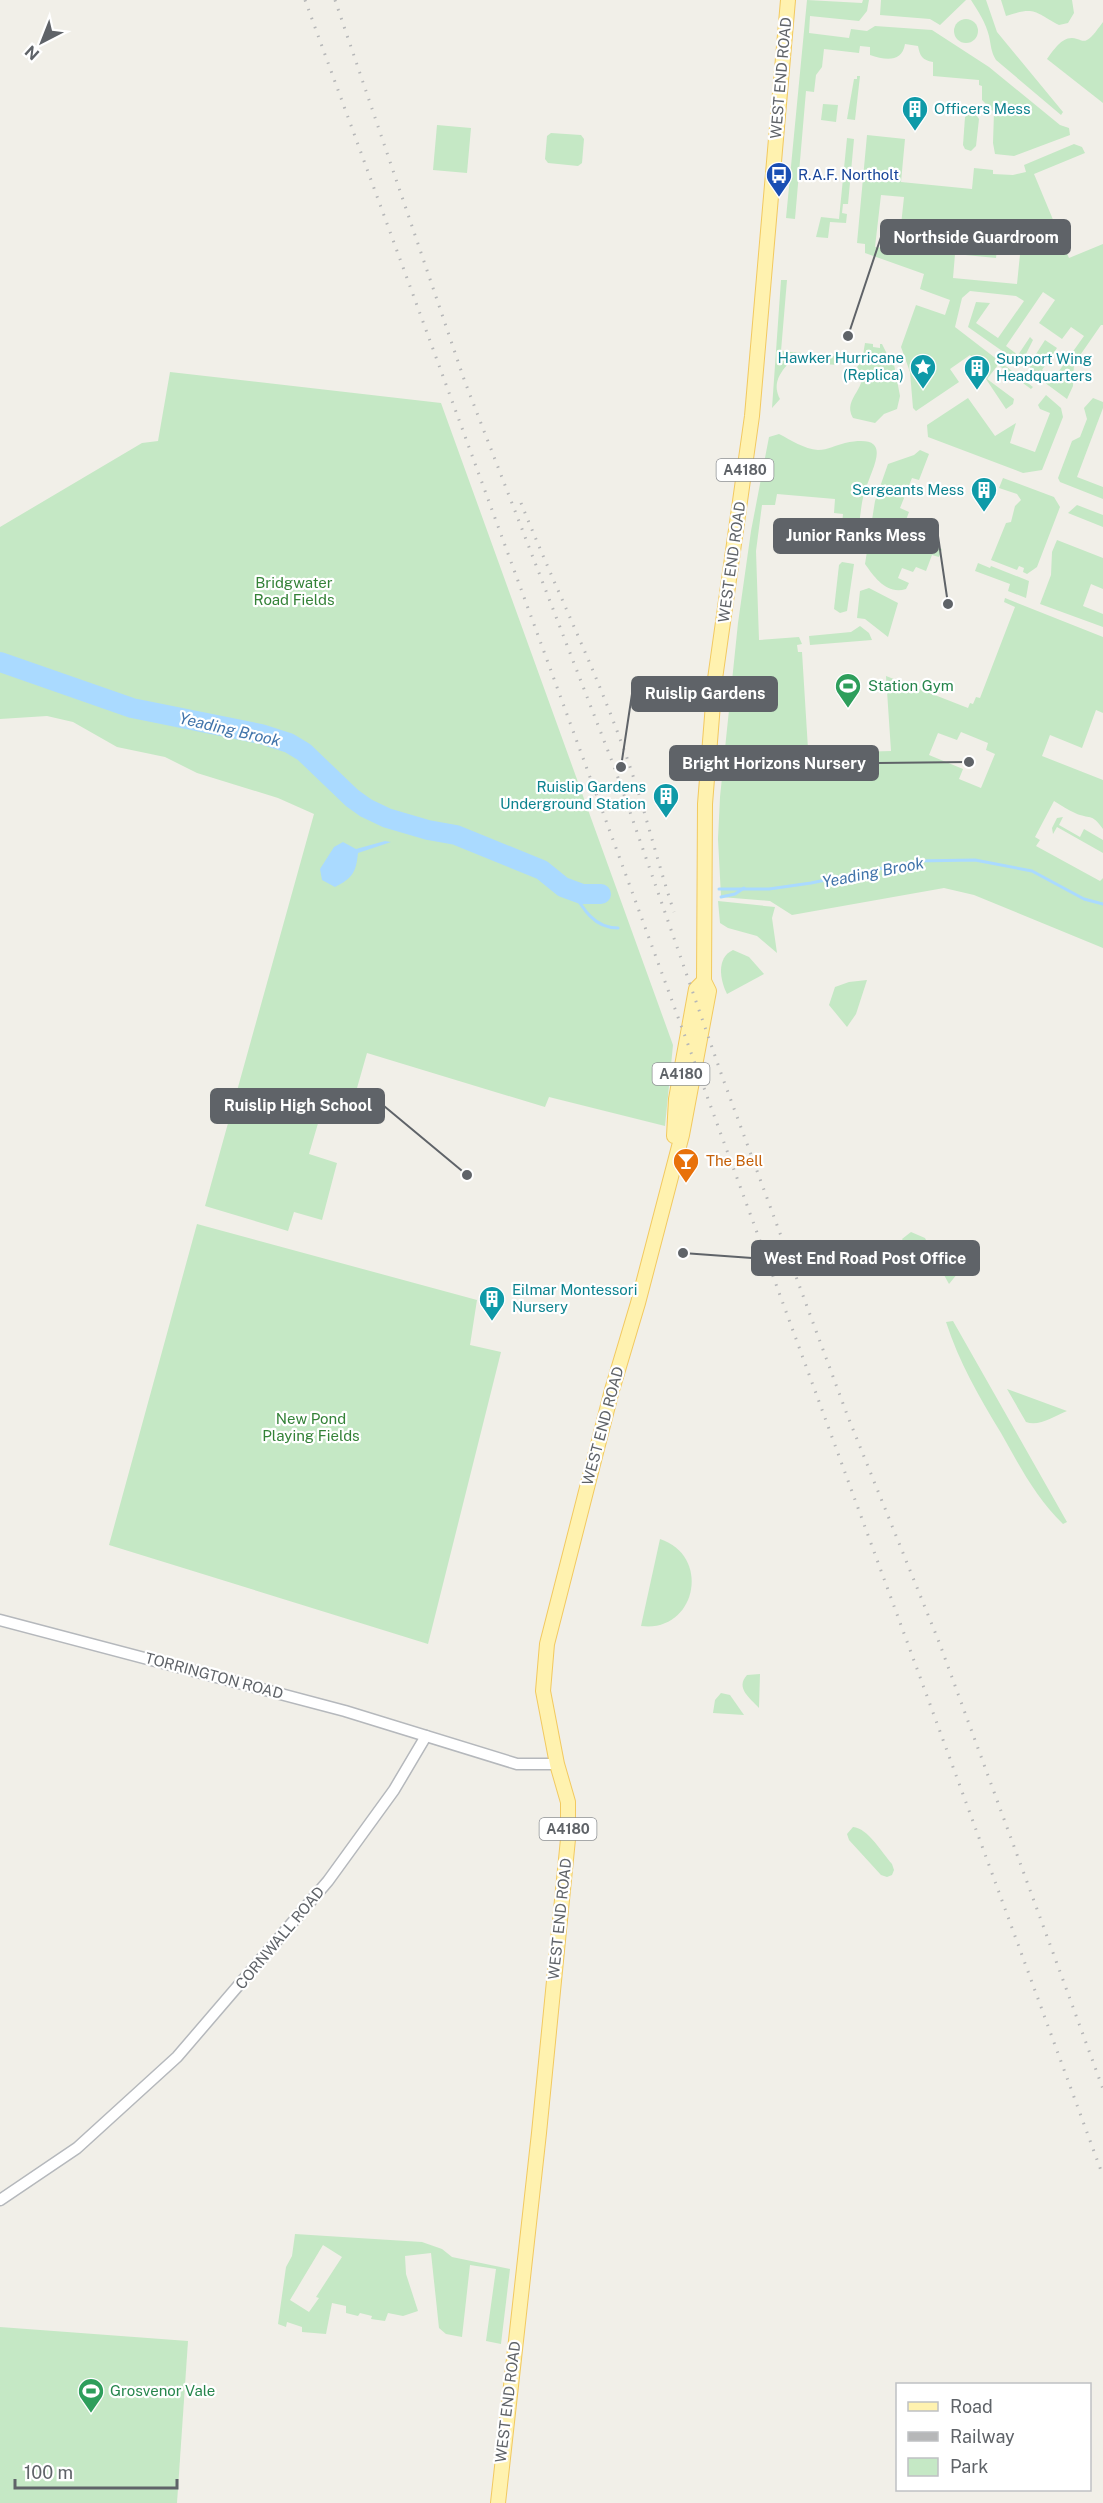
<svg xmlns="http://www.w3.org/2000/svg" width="1103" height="2503" font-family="'Public Sans',sans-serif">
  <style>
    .green { fill: #c5e8c5; fill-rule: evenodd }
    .water { fill: #aadaff }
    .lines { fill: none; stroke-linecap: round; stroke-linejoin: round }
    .stream { stroke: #aadaff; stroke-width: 3 }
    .river { stroke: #aadaff; stroke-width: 20 }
    .minor-casing { stroke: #b5b8bc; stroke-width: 13 }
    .major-casing { stroke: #f2c960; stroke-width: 16 }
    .minor { stroke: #fff; stroke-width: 10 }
    .major { stroke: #fff2af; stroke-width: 14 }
    .rail { stroke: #b6b7b8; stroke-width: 3; stroke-dasharray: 1.5 8; stroke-linecap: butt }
    .labels { text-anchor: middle; stroke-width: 4.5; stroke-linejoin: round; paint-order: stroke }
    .shield { fill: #fff; stroke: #8f9295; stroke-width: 1.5 }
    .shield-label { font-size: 14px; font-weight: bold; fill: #5f6368 }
    .street-label { font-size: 15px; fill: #5f6368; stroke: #fff }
    .culture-label { font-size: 15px; fill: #0d838f; stroke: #fff; text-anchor: start }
    .transit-label { font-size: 15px; fill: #164399; stroke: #fff; text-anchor: start }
    .park-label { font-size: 15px; fill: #348238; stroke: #fff }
    .leisure-label { font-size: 15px; fill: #27864d; stroke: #fff; text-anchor: start }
    .food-label { font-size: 15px; fill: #c56008; stroke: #fff; text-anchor: start }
    .water-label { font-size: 16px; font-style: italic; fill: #4174aa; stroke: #fff }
    .leader { fill: none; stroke: #5f6368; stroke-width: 2 }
    .callout-dot { fill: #5f6368; stroke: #fff; stroke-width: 2 }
    .callout { fill: #5f6368; stroke: #5f6368; stroke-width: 2 }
    .callout-label { font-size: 16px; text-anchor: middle; font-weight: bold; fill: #fff }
  </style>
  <rect width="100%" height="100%" fill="#f1efe8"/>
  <g class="green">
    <path d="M 807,0 L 862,3 L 863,0 L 869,0 L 867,11 L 859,21 L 810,16 L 809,33 L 849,38 L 851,29 L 867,31 L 875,26 L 932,30 L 989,67 L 1060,125 L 1069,128 L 1070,135 L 1014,156 L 995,154 L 993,143 L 994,112 L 982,100 L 982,86 L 979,85 L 979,80 L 933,76 L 933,62 C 922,60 920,56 918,46 L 905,44 C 902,63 885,60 870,55 L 870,47 L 860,46 L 859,53 L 824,49 L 822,67 L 816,75 L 814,92 L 806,91 L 795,219 L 786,218 Z"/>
    <polygon points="881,0 966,0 940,25 930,19 880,15"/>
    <path d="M 971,0 L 986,0 L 997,32 L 1063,112 L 1061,115 L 996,60 C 991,52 991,45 989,36 C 986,23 978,11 971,0 Z"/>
    <path d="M 1001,0 L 1072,0 L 1074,13 L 1068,23 L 1059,25 C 1034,12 1036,6 1006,16 Z"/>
    <circle cx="966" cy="31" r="12"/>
    <path d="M 1103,22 L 1103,103 L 1047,59 C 1054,50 1063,34 1077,39 C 1081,40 1083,42 1087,40 C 1092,38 1099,27 1103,22 Z"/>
    <polygon points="857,76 860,76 855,120 847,119 854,79 857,79"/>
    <polygon points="823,104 838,105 836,122 821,120"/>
    <polygon points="970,112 975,113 979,119 976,146 971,151 965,149 963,145 965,117"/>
    <polygon points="437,125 471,128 467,173 433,170"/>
    <polygon points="551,133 581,135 584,139 582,163 578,166 548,163 545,159 547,136"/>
    <path d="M 867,135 L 905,139 L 901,182 L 972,189 L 974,168 L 993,170 L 993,174 L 1013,175 L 1026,172 L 1024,165 L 1074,144 L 1082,147 L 1085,153 L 1034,174 L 1069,258 L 1103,244 L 1103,325 L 1101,325 L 1074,364 L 1073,386 L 1067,399 L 1033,374 L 1029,365 L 1045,340 L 1057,348 L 1042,370 L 1054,378 L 1084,336 L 1071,327 L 1062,339 L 1039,323 L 1055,300 L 1043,292 L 1006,346 L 1018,355 L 1030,337 L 1033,340 L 1024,358 L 1015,360 L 968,327 L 976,302 L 990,303 L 976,323 L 998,338 L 1024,301 L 1016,296 L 970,291 L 962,298 L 955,327 L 1033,387 L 1031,389 L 998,365 L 987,379 L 1014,399 L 1013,404 L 1006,409 L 970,355 L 950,369 L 959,382 L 916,411 L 913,408 L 910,372 L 901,347 L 916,305 L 945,315 L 950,300 L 920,289 L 924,274 L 865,253 L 865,244 L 857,243 ZM 881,195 L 904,197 L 901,225 L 948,230 L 946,254 L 875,247 ZM 1000,223 L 1023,225 L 1017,284 L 953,278 L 955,254 L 996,258 Z"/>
    <polygon points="847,138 854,139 848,204 843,204 842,213 847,214 846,223 830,222 828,238 816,237 821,217 839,219"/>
    <path d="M 781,280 L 787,280 L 781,351 L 834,356 L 835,360 L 839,361 L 838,365 L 793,362 L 788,364 C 778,375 773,385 780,399 L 772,408 Z"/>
    <path d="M 865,343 L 873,344 L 873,347 L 880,348 L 880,344 L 882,344 L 890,360 L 893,359 L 900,396 L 897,409 L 884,414 L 875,423 L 853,418 C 841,397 873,387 857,367 L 866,356 L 863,355 Z"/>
    <polygon points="170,372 441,403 673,1045 665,1126 549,1097 545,1107 367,1053 351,1109 324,1103 309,1154 337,1163 322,1220 294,1212 288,1231 205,1206 314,814 278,798 197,773 165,757 117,747 73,722 47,716 0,719 0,527 142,443 158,441"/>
    <polygon points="1046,395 1061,408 1063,417 1042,470 1023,473 928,437 927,425 968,398 995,436 1016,423 1010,443 1035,452 1050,413 1040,409 1038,405"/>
    <polygon points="1093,398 1103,402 1103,408 1077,477 1103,487 1103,499 1060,482 1058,478 1072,441 1080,437 1087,419 1084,408"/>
    <path d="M 779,434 C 791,440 804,449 818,450 C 828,450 836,445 845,443 C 895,433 873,465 865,491 C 859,508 862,525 853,541 L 840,543 L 843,514 L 834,513 L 835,499 L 777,494 L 775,505 L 762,505 L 756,551 L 759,640 L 799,637 L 802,644 L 797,645 L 798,652 L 802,652 L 808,749 L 791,750 L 793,758 L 735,762 L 735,765 L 857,759 L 857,752 L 891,751 L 886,676 L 968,708 L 970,703 L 973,704 L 976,697 L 980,698 L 1015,607 L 1004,602 L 1005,598 L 1103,637 L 1103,713 L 1096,710 L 1082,748 L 1050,735 L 1042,756 L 1103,780 L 1103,829 C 1091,812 1090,820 1075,813 C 1068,810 1061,805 1054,801 L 1035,837 L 1040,840 L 1036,846 L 1100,881 L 1103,878 L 1103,948 L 974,895 L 944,888 L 792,915 L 770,901 L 721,897 L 718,839 L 720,797 L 738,623 L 751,531 L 769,437 ZM 961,732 L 988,743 L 986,750 L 995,754 L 981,788 L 959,779 L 963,769 L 929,755 L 938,733 L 957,740 Z"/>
    <path d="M 920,450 L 929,454 L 919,480 L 912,478 L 900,508 L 909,512 L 901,533 L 942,549 L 939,557 L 932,555 L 926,571 L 916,567 L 913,572 L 902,568 L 898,578 L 909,583 L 906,589 C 887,595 875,578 865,564 L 875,501 L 888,464 L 914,455 Z"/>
    <polygon points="1003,478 1054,497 1060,507 1037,567 1027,574 1023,572 1024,568 1019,566 1017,570 991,560 1006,523 1011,522 1015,506 1021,500 1017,494 999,488"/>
    <polygon points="1077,505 1103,515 1103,527 1068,513"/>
    <polygon points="1057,540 1103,558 1103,589 1091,584 1083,606 1103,614 1103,627 1040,604 1051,575 1052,552"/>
    <polygon points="842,562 854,564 847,611 840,613 834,609 839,565"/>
    <polygon points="978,563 990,568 991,566 1029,581 1026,598 1008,591 1010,584 975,571"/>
    <polygon points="869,588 898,603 888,637 865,619 857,618 860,591"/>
    <polygon points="860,626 869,633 872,640 810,645 809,636 851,632"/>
    <polygon points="1063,817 1059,825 1080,837 1084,829 1103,840 1103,853 1057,827 1053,834 1052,828 1057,818"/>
    <polygon points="718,901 775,907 772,918 777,953 757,936 728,928 720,923"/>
    <path d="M 733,950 L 749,957 L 764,974 L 727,994 C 720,980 716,958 733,950 Z"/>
    <polygon points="867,980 856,1014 847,1027 829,1005 835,987 849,982"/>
    <polygon points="197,1224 477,1300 470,1345 501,1352 428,1644 109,1545"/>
    <polygon points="911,1232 925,1238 929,1246 926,1260 917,1264 902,1239"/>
    <polygon points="959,1248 975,1252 949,1284 944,1275 950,1252"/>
    <path d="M 953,1321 L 1067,1522 L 1063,1524 C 1036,1498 1019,1465 1001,1433 C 979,1397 959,1362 946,1322 Z"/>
    <path d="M 1007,1389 L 1067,1411 C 1054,1416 1039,1427 1026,1422 Z"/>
    <path d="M 660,1539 C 712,1556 696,1633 641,1626 Z"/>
    <path d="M 760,1674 L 759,1708 C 750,1698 735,1688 747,1675 Z"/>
    <polygon points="721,1693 730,1695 744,1715 713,1713 715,1700"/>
    <path d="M 853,1827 C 868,1828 882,1853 892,1864 L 894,1870 L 892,1875 L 887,1877 L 881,1875 L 849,1840 L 847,1834 Z"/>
    <path d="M 295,2234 L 422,2242 L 442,2249 L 452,2257 L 510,2269 L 501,2344 L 486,2341 L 496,2269 L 470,2265 L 462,2337 L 446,2334 L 439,2328 L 431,2253 L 405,2256 L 406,2274 L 418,2311 L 403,2316 L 388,2313 L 385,2321 L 371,2319 L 372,2316 L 360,2313 L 358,2316 L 346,2313 L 346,2306 L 332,2303 L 326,2334 L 302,2332 L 302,2327 L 287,2322 L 286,2327 L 278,2324 L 286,2267 L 292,2256 ZM 323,2245 L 342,2257 L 316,2297 L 319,2298 L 309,2312 L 290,2300 Z"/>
    <polygon points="0,2327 188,2341 177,2503 0,2503"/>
  </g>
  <path class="water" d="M 385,841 L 391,842 L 358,853 C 356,872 353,878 335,887 L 322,880 L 320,869 L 334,847 L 343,842 L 356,849 Z"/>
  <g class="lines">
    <g class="stream">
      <polyline points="719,889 769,889 811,883 917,861 975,860 1032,871 1084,899 1103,904"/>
      <path d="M 572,890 C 583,909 594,928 618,928"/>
      <polyline points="721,897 735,894 744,888"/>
    </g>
    <polyline class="river" points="0,662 132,708 261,734 289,743 304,752 352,798 366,808 387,818 428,830 456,835 542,870 563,887 582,894 601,894"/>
    <g class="minor-casing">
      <g id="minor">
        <polyline points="0,1620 345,1711 517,1764 557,1764"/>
        <polyline points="0,2200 77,2148 177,2057 328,1881 394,1790 426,1736"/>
      </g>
    </g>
    <g class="major-casing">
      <g id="major">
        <polyline points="674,1136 676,1099 696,989 704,981"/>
        <polyline points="498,2503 539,2133 568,1839 568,1802 557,1764 543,1691 547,1644 612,1390 638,1303 682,1135 709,991 704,981 705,804 715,679 752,416 788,0"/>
      </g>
    </g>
    <use href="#minor" class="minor"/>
    <use href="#major" class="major"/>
    <g class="rail">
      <polyline points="305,0 1103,2176"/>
      <polyline points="335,0 465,382 615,769 722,1076 812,1320 848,1417 939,1642 1103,2089"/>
      <path d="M 521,503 C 554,585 593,664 623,747 C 643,801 656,858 674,912"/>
    </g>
  </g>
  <defs>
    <g id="building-pin" transform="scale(1.35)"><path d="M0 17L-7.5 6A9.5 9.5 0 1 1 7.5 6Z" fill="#0f9aa8" stroke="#fff"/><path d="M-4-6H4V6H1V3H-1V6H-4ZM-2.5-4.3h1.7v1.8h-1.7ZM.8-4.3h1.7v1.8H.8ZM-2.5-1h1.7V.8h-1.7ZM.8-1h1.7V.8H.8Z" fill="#fff"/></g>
    <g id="bus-pin" transform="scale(1.35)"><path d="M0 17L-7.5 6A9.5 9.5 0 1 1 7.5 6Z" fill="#1a4fb4" stroke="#fff"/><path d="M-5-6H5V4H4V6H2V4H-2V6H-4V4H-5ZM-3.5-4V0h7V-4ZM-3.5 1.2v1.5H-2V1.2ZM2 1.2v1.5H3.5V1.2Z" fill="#fff"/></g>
    <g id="sight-pin" transform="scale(1.35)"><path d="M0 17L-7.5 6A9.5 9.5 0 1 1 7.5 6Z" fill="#0f9aa8" stroke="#fff"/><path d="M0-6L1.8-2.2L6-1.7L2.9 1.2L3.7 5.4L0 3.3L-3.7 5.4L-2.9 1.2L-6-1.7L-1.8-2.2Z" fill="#fff"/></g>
    <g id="stadium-pin" transform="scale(1.35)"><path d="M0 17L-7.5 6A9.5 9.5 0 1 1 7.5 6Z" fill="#2e9e5b" stroke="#fff"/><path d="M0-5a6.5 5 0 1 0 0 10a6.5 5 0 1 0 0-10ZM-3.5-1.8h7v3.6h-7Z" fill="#fff"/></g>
    <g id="bar-pin" transform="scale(1.35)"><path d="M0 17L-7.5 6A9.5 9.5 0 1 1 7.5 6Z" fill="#e8710a" stroke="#fff"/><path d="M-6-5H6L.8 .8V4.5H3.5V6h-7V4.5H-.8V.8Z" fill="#fff"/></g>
  </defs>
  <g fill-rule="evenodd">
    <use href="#building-pin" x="915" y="109"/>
    <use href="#bus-pin" x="779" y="175"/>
    <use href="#sight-pin" x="923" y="367"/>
    <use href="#building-pin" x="977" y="368"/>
    <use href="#building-pin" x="984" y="490"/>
    <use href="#stadium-pin" x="848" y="686"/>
    <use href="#building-pin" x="666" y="796"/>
    <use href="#bar-pin" x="686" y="1161"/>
    <use href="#building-pin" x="492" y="1299"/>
    <use href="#stadium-pin" x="91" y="2391"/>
  </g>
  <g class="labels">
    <g class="shield">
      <rect x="716.5" y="459" width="57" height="22" rx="4.5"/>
      <rect x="652.5" y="1063" width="57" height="22" rx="4.5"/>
      <rect x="539.5" y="1818" width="57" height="22" rx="4.5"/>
    </g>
    <g class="shield-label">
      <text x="745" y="475">A4180</text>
      <text x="681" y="1079">A4180</text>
      <text x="568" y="1834">A4180</text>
    </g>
    <g class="street-label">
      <text transform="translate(781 78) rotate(-85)" y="5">WEST END ROAD</text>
      <text transform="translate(732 562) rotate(-82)" y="5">WEST END ROAD</text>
      <text transform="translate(603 1426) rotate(-75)" y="5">WEST END ROAD</text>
      <text transform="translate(214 1676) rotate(15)" y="5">TORRINGTON ROAD</text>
      <text transform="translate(560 1919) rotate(-84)" y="5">WEST END ROAD</text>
      <text transform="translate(280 1938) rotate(-50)" y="5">CORNWALL ROAD</text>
      <text transform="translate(508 2402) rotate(-83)" y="5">WEST END ROAD</text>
    </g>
    <g class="culture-label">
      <text x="934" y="114">Officers Mess</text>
      <text x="904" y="363" text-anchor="end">Hawker Hurricane<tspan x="904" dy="17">(Replica)</tspan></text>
      <text x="996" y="364">Support Wing<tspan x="996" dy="17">Headquarters</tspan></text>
      <text x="964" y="495" text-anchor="end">Sergeants Mess</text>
      <text x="646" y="792" text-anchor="end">Ruislip Gardens<tspan x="646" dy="17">Underground Station</tspan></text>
      <text x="512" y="1295">Eilmar Montessori<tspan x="512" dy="17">Nursery</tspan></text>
    </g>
    <g class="transit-label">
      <text x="798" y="180">R.A.F. Northolt</text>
    </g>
    <g class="park-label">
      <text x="294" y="588">Bridgwater<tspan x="294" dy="17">Road Fields</tspan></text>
      <text x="311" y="1424">New Pond<tspan x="311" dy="17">Playing Fields</tspan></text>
    </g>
    <g class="leisure-label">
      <text x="868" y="691">Station Gym</text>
      <text x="110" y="2396">Grosvenor Vale</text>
    </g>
    <g class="food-label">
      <text x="706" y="1166">The Bell</text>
    </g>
    <g class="water-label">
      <text transform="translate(230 729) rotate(13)" y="6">Yeading Brook</text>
      <text transform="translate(873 872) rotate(-11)" y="6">Yeading Brook</text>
    </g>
  </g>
  <path class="leader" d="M848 336L881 237M948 604L938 536M621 767L632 694M969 762L878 763M467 1175L384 1106M683 1253L752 1258"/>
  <g class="callout-dot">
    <circle cx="848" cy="336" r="6"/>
    <circle cx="948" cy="604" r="6"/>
    <circle cx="621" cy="767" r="6"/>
    <circle cx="969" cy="762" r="6"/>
    <circle cx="467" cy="1175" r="6"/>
    <circle cx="683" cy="1253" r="6"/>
  </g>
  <g class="callout">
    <rect x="881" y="220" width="189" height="34" rx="6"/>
    <rect x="774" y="519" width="164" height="34" rx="6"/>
    <rect x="632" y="677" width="145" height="34" rx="6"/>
    <rect x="670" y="746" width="208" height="34" rx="6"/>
    <rect x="211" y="1089" width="173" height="34" rx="6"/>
    <rect x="752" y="1241" width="227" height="34" rx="6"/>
  </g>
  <g class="callout-label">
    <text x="976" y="243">Northside Guardroom</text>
    <text x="856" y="541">Junior Ranks Mess</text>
    <text x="705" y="699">Ruislip Gardens</text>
    <text x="774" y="769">Bright Horizons Nursery</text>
    <text x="298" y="1111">Ruislip High School</text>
    <text x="865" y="1264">West End Road Post Office</text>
  </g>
  <rect x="896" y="2383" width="195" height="108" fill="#ffffff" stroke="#bfc1c3" stroke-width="1.5"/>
  <rect x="908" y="2402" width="30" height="9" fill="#fff2af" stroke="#bfc1c3" stroke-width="1.5"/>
  <text x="950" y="2413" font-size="18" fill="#5f6368">Road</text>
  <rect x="908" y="2432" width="30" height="9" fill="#b6b7b8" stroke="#bfc1c3" stroke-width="1.5"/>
  <text x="950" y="2443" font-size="18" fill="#5f6368">Railway</text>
  <rect x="908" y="2458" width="30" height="18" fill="#c5e8c5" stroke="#bfc1c3" stroke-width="1.5"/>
  <text x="950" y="2473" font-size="18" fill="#5f6368">Park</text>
  <g transform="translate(42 42) rotate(222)" stroke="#ffffff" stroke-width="4.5" paint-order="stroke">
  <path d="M0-4.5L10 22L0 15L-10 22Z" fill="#5f6368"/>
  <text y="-9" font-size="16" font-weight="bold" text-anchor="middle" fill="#5f6368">N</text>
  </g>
  <path d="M15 2479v9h162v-9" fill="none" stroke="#5f6368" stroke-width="3"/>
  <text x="24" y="2479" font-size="18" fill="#5f6368" stroke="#ffffff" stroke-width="4.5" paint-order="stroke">100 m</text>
</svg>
